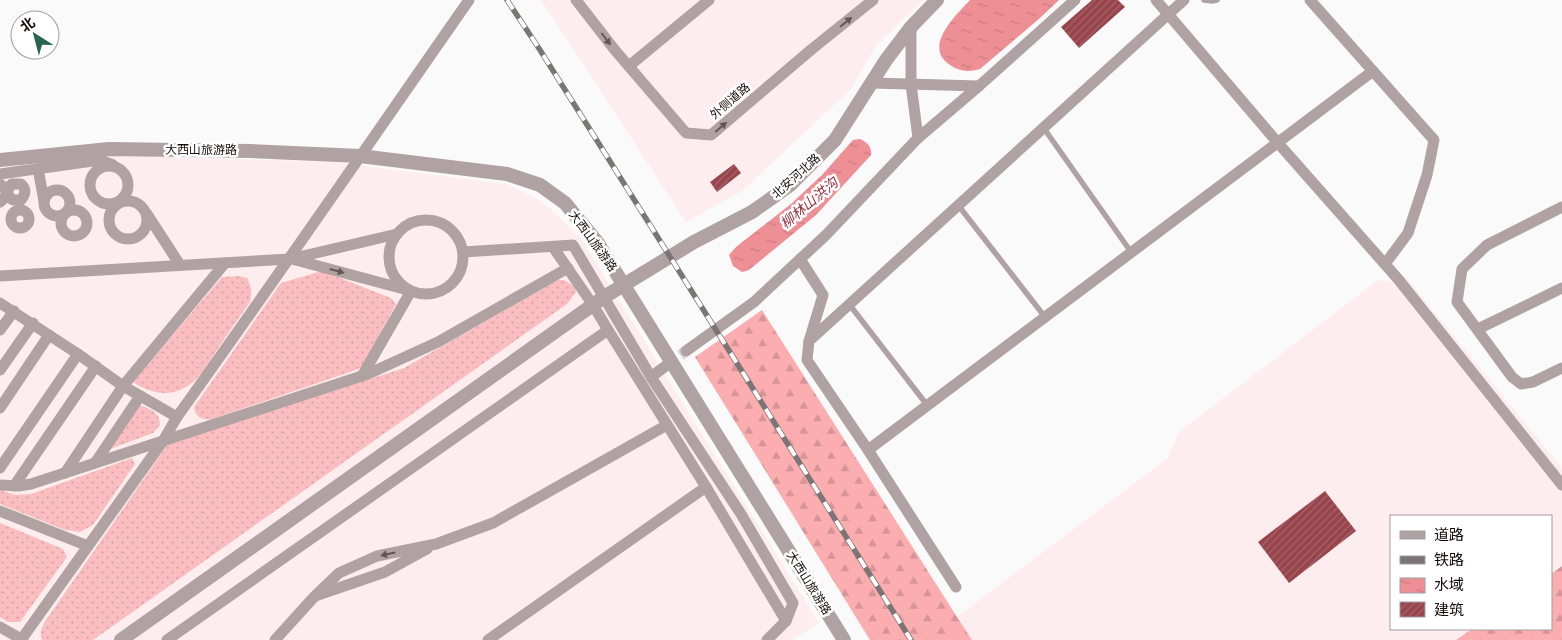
<svg xmlns="http://www.w3.org/2000/svg" width="1562" height="640" font-family="Signika,'Noto Sans SC',sans-serif">
  <style>
    .built { fill: #feedee }
    .grass { fill: url(#grass-dots) }
    .forest { fill: url(#forest-firs) }
    .water { fill: url(#water-ripples) }
    .building { fill: url(#building-hatch) }
    .lines { fill: none; stroke-linecap: round; stroke-linejoin: round }
    .minor-tunnel { stroke: #d8d6d6; stroke-width: 11; stroke-dasharray: 11 5.5; stroke-linecap: butt }
    .service { stroke: #b0a2a2; stroke-width: 5.5 }
    .minor { stroke: #b0a2a2; stroke-width: 11 }
    .tertiary { stroke: #b0a2a2; stroke-width: 14 }
    .rail-casing { stroke: #7b7575; stroke-width: 5.5 }
    .rail { stroke: #fff; stroke-width: 4; stroke-dasharray: 11; stroke-linecap: butt }
    .oneway { fill: #635657 }
    .labels { text-anchor: middle; stroke-width: 5; stroke-linejoin: round; paint-order: stroke }
    .street-label { font-size: 12px; fill: #160b0c; stroke: #fff }
    .water-label { font-size: 14px; font-style: italic; fill: #982a3b; stroke: #fff }
  </style>
  <defs>
    <pattern id="grass-dots" width="8" height="8" patternUnits="userSpaceOnUse" patternTransform="scale(1.25)"><rect width="8" height="8" fill="#fbbec0"/><path d="M2 2h.1M6 6h.1" fill="none" stroke="#d6a2a4" stroke-width="1.8" stroke-linecap="round"/></pattern>
    <pattern id="forest-firs" width="22" height="20" patternUnits="userSpaceOnUse" patternTransform="scale(1.25)"><rect width="22" height="20" fill="#fbadb0"/><path d="M5 1l3.5 6h-7zM16 11l3.5 6h-7z" fill="#d69496"/></pattern>
    <pattern id="water-ripples" width="26" height="14" patternUnits="userSpaceOnUse" patternTransform="scale(1.25)"><rect width="26" height="14" fill="#ee8f95"/><path d="M2 4q2-2 4 0t4 0M15 11q2-2 4 0t4 0" fill="none" stroke="#cb7a7f"/></pattern>
    <pattern id="building-hatch" width="6" height="6" patternUnits="userSpaceOnUse" patternTransform="scale(1.25)"><rect width="6" height="6" fill="#99434b"/><path d="M-1 1l2-2M0 6l6-6M5 7l2-2" fill="none" stroke="#a3666b"/></pattern>
  </defs>
  <rect width="100%" height="100%" fill="#fafafa"/>
  <g class="built">
    <polygon points="541,0 923,0 875,47 851,89 742,191 686,222"/>
    <polygon points="100,155 333,162 507,184 543,202 580,237 819,623 792,640 0,640 0,167"/>
    <polygon points="1404,275 1562,468 1562,566 1551,574 1551,516 1391,516 1391,629 1472,629 1456,640 972,640 957,617 1168,458 1179,432 1378,280 1393,283"/>
  </g>
  <g class="grass">
    <path d="M 322,271 L 391,298 L 396,304 L 365,362 L 360,368 L 353,371 L 212,419 C 202,420 196,418 194,407 L 281,283 Z"/>
    <path d="M 239,276 L 247,278 C 252,287 252,292 250,302 C 239,317 229,332 219,347 C 212,357 206,368 199,376 C 180,398 155,397 133,382 L 222,277 Z"/>
    <path d="M 558,280 L 564,280 L 576,287 L 576,292 L 567,304 L 93,640 L 42,640 C 39,635 42,628 44,623 L 168,444 L 404,368 Z"/>
    <path d="M 140,405 C 151,410 160,412 160,425 L 153,433 L 110,449 Z"/>
    <polygon points="132,458 135,464 93,525 80,532 65,530 0,504 0,490 16,495 31,494"/>
    <polygon points="0,523 63,549 67,557 20,622 8,622 0,617"/>
  </g>
  <g class="forest">
    <polygon points="762,310 957,617 972,640 870,640 695,357"/>
    <polygon points="1562,566 1562,640 1456,640 1472,629 1551,629 1551,574"/>
  </g>
  <g class="water">
    <path d="M 970,0 L 1059,0 L 1040,18 L 980,69 C 969,72 960,72 950,65 C 922,47 956,15 970,0 Z"/>
    <path d="M 860,139 C 867,142 872,147 871,155 L 816,215 L 749,270 L 742,272 L 733,266 L 729,255 L 736,247 L 791,204 L 822,175 L 853,140 Z"/>
  </g>
  <g class="building">
    <polygon points="1092,0 1118,0 1125,7 1079,48 1061,27"/>
    <polygon points="734,164 741,173 717,192 710,182"/>
    <polygon points="1325,491 1356,531 1289,583 1258,542"/>
  </g>
  <g class="lines">
    <polyline class="minor-tunnel" points="667,365 686,351"/>
    <g class="service">
      <polyline points="1204,0 1212,1 1217,0"/>
      <polyline points="1043,127 1131,252"/>
      <polyline points="958,205 1045,317"/>
      <polyline points="849,304 927,405"/>
    </g>
    <g class="minor">
      <polyline points="576,0 614,49 686,133 711,135 812,49 873,0"/>
      <polyline points="1156,0 1278,143 1398,279 1562,485"/>
      <polyline points="1310,0 1434,140 1427,175 1408,233 1385,264"/>
      <polyline points="911,27 911,84 918,138"/>
      <polyline points="629,66 709,0"/>
      <polyline points="872,83 979,86"/>
      <circle cx="109" cy="185" r="19"/>
      <polyline points="38,169 44,201"/>
      <polyline points="0,174 100,160 113,165"/>
      <path d="M 0,184 C 7,188 6,196 13,200 L 21,200 C 26,194 26,189 21,184 L 12,184 C 6,189 8,197 0,202"/>
      <circle cx="57" cy="203" r="13"/>
      <circle cx="128" cy="220" r="19"/>
      <polyline points="1562,207 1487,245 1462,269 1457,302 1512,377 1521,384 1533,382 1562,368"/>
      <circle cx="20" cy="219" r="9"/>
      <circle cx="74" cy="223" r="13"/>
      <polyline points="147,214 180,265"/>
      <circle cx="426" cy="257" r="37"/>
      <polyline points="553,247 593,305 608,330 706,487 786,621"/>
      <polyline points="463,252 573,245 651,377 741,514 793,603 786,621 767,640"/>
      <polyline points="292,259 404,289"/>
      <polyline points="800,259 823,295 809,341"/>
      <polyline points="0,276 290,259 397,234"/>
      <polyline points="0,303 78,354 123,386 177,417"/>
      <polyline points="1478,329 1562,288"/>
      <polyline points="0,330 14,311"/>
      <polyline points="686,351 754,302 826,235 918,138 979,86 1075,0"/>
      <polyline points="0,370 33,323"/>
      <polyline points="362,376 411,291"/>
      <polyline points="651,377 667,365"/>
      <polyline points="0,408 49,335"/>
      <polyline points="868,450 1373,71"/>
      <polyline points="95,463 140,396"/>
      <polyline points="0,468 78,354"/>
      <polyline points="65,473 123,386 225,263"/>
      <polyline points="0,485 19,486 31,484 368,374 438,342 568,268"/>
      <polyline points="14,486 96,366"/>
      <polyline points="0,511 88,546"/>
      <polyline points="956,587 868,450 807,360 809,341 1184,0"/>
      <polyline points="318,595 385,572 427,549"/>
      <polyline points="0,627 23,640"/>
      <path d="M 21,640 L 163,441 L 177,417 C 276,279 372,139 469,0"/>
      <polyline points="167,640 608,330"/>
      <polyline points="275,640 314,597 339,573 377,556 436,544 493,523 667,425"/>
      <polyline points="488,640 706,487"/>
    </g>
    <g class="tertiary">
      <polyline points="0,160 109,149 250,151 360,156 507,174 540,185 565,203 597,242 844,640"/>
      <polyline points="121,640 604,297 694,242 752,212 790,185 835,140 886,60 911,27 937,0"/>
    </g>
    <g class="rail-casing">
      <polyline id="rail" points="507,0 540,50 911,640"/>
    </g>
    <use href="#rail" class="rail"/>
  </g>
  <defs><path id="oneway-solid" d="M-6-.8H1V-3.2L6.5 0L1 3.2V.8H-6Z" transform="scale(1.25)"/></defs>
  <g class="oneway">
    <use href="#oneway-solid" transform="translate(846 22) rotate(-39)"/>
    <use href="#oneway-solid" transform="translate(606 39) rotate(53)"/>
    <use href="#oneway-solid" transform="translate(721 127) rotate(-41)"/>
    <use href="#oneway-solid" transform="translate(337 271) rotate(15)"/>
    <use href="#oneway-solid" transform="translate(388 554) rotate(168)"/>
  </g>
  <g class="labels">
    <g class="street-label">
      <text transform="translate(730 101) rotate(-41)" y="4">外侧道路</text>
      <text x="201" y="154">大西山旅游路</text>
      <text transform="translate(796 176) rotate(-42)" y="4">北安河北路</text>
      <text transform="translate(593 241) rotate(54)" y="4">大西山旅游路</text>
      <text transform="translate(809 583) rotate(58)" y="4">大西山旅游路</text>
    </g>
    <g class="water-label">
      <text transform="translate(809 203) rotate(-40)" y="5">柳林山洪沟</text>
    </g>
  </g>
  <rect x="1390" y="515" width="162" height="115" fill="#ffffff" stroke="#a29d9e"/>
  <rect x="1400" y="531" width="25" height="8" fill="#b0a2a2" stroke="#a29d9e"/>
  <text x="1434" y="540" font-size="15" fill="#160b0c">道路</text>
  <rect x="1400" y="556" width="25" height="8" fill="#7b7575" stroke="#a29d9e"/>
  <text x="1434" y="565" font-size="15" fill="#160b0c">铁路</text>
  <rect x="1400" y="578" width="25" height="15" fill="url(#water-ripples)" stroke="#a29d9e"/>
  <text x="1434" y="590" font-size="15" fill="#160b0c">水域</text>
  <rect x="1400" y="602" width="25" height="15" fill="url(#building-hatch)" stroke="#a29d9e"/>
  <text x="1434" y="615" font-size="15" fill="#160b0c">建筑</text>
  <g transform="translate(35 35) rotate(324)"><circle r="24" fill="#ffffff" stroke="#a29d9e"/>
  <path d="M0-4L9 19L0 12L-9 19Z" fill="#28644e"/>
  <text y="-8" font-size="14" font-weight="bold" text-anchor="middle" fill="#160b0c">北</text>
  </g>
</svg>
